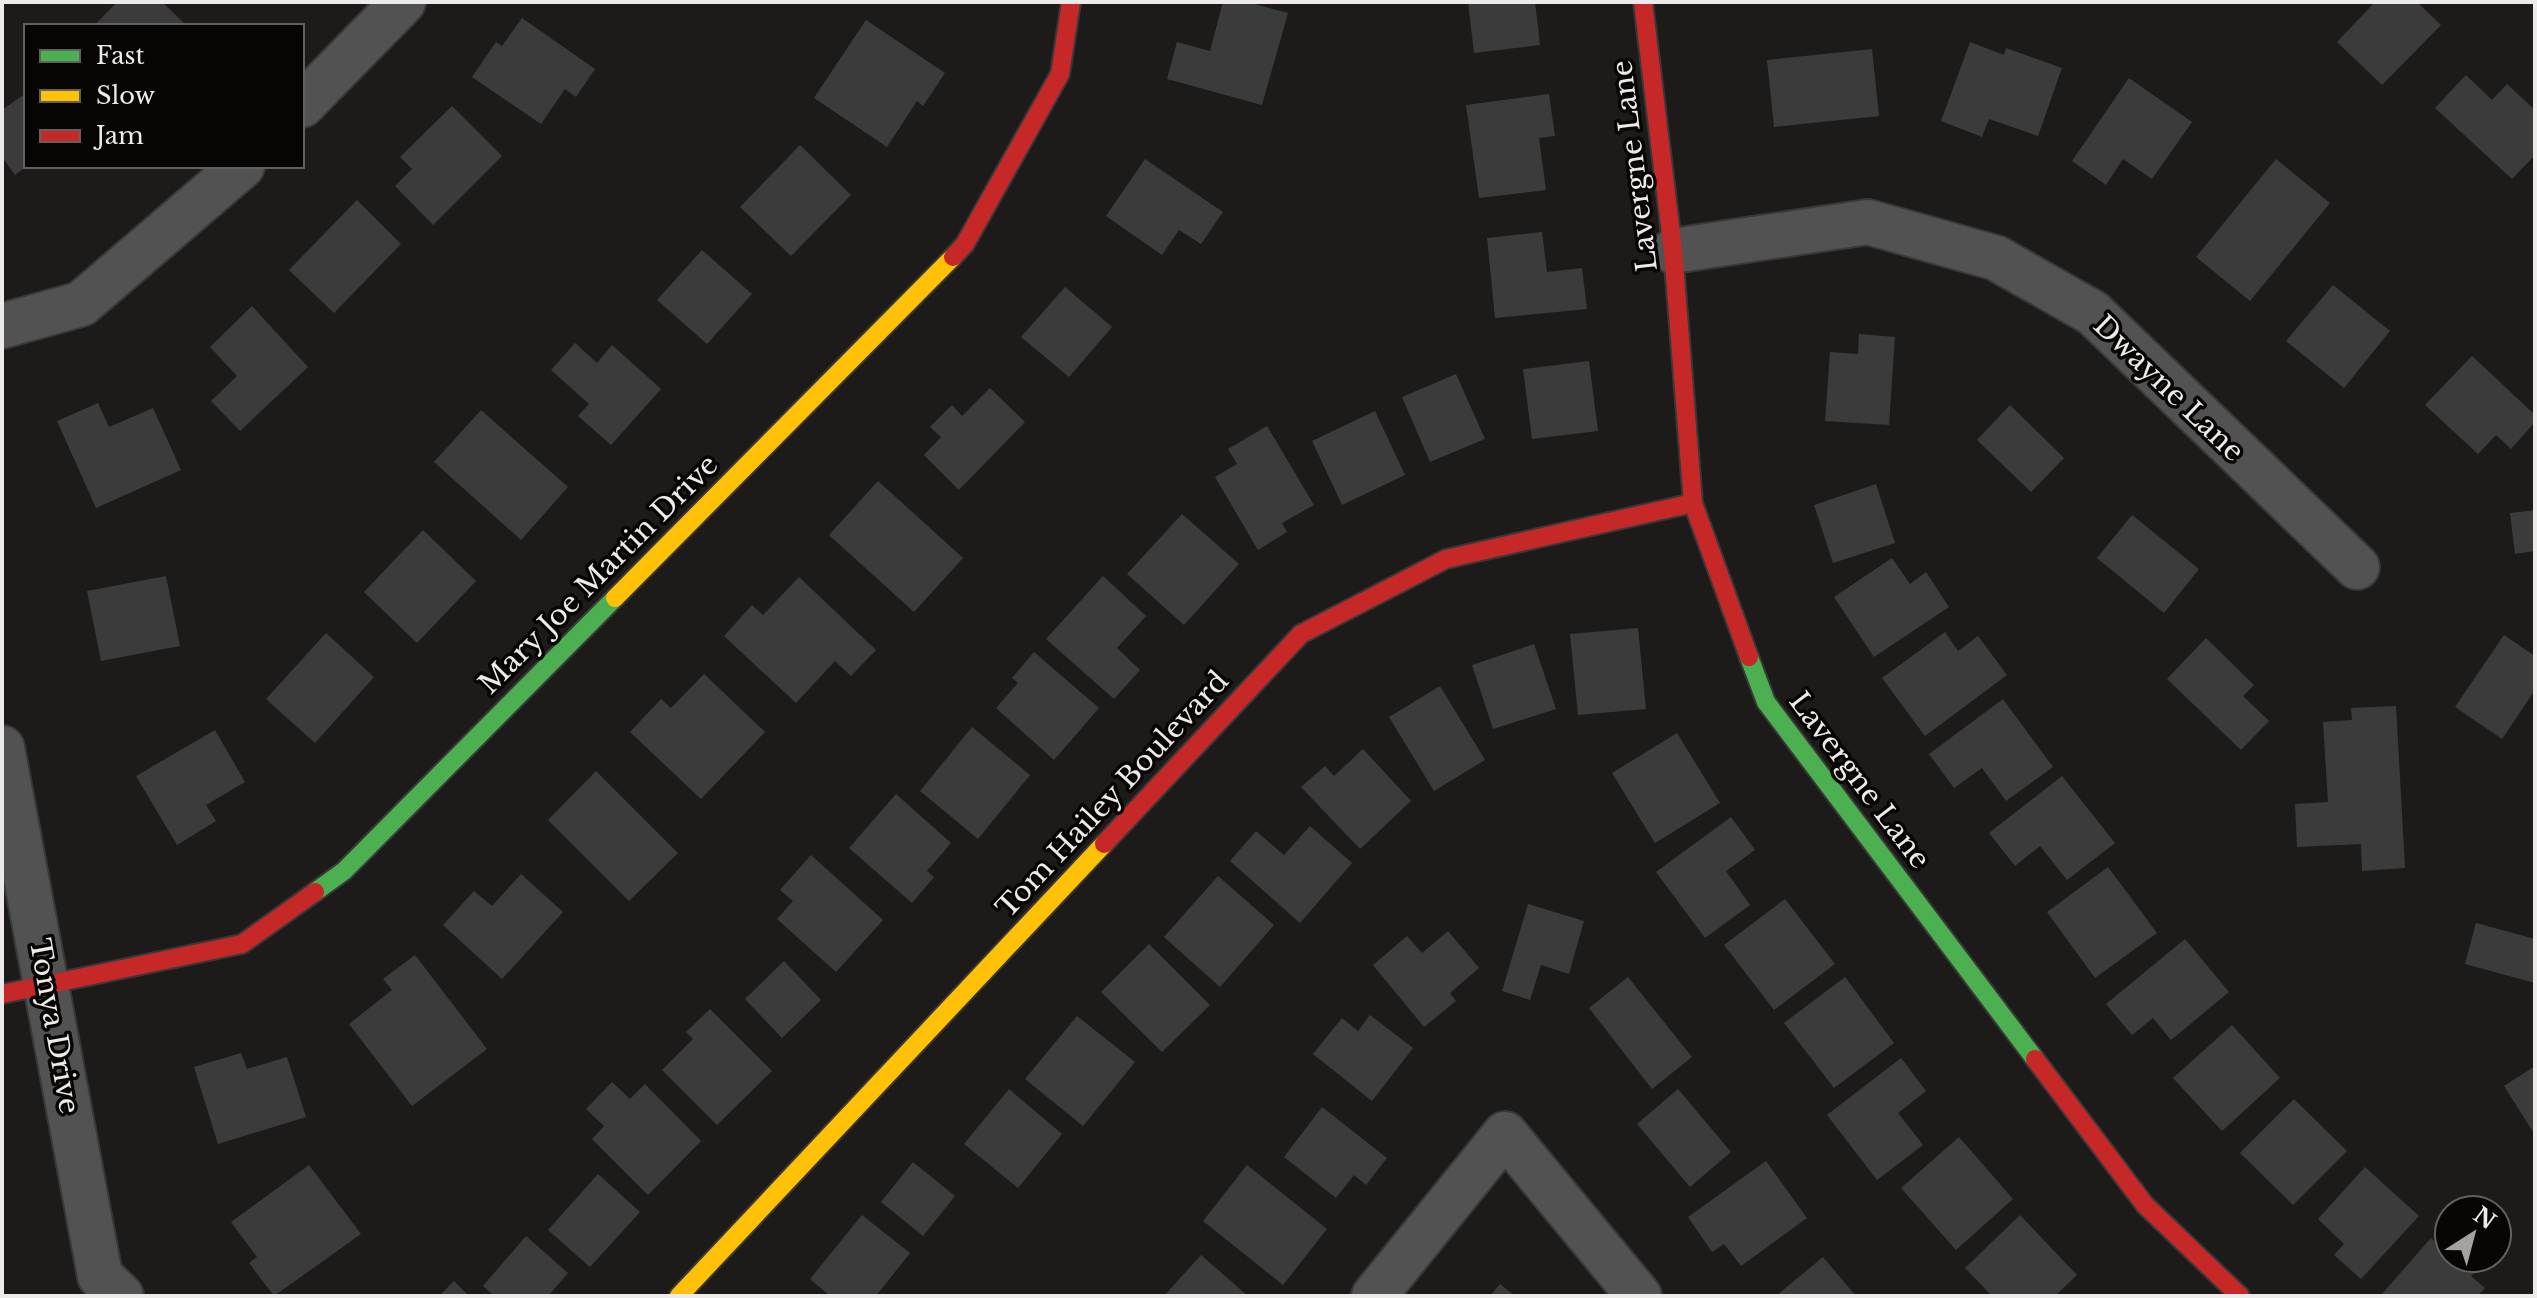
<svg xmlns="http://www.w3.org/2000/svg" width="2537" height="1298" font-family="'Libre Baskerville',serif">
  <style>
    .building { fill: #3c3b3b }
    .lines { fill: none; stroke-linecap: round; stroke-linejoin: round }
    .street-casing { stroke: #393838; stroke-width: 48 }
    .fast-casing { stroke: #393838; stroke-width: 22 }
    .slow-casing { stroke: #393838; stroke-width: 22 }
    .jam-casing { stroke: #393838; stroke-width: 22 }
    .street { stroke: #525252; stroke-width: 44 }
    .fast { stroke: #4caf50; stroke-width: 18 }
    .slow { stroke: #ffc107; stroke-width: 18 }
    .jam { stroke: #c62828; stroke-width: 18 }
    .labels { text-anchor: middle; stroke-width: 7; stroke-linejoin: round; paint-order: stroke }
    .street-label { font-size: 28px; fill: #edeae9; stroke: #070605 }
  </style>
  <rect width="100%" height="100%" fill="#1d1b1a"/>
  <g class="building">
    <polygon points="117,2 162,2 187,26 94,26"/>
    <polygon points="1223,2 1247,2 1288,13 1262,105 1167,79 1177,42 1210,51"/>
    <polygon points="1468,2 1535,2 1540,45 1474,53"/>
    <polygon points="2375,2 2417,2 2441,25 2382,85 2337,42"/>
    <polygon points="522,18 595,69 576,97 565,89 541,124 472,77 496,42 502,46"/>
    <polygon points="866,20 945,73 923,106 917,101 887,147 814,98"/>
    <polygon points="1970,42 2004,55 2006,48 2062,68 2038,136 1989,119 1982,137 1941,121"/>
    <polygon points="1872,49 1879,116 1774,127 1767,60"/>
    <polygon points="2466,75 2492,100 2507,84 2535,110 2535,155 2512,179 2435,108"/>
    <polygon points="2129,78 2192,122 2152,179 2123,159 2106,185 2072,161"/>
    <polygon points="26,93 26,167 15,175 2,157 2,110"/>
    <polygon points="1549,94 1555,136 1539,138 1546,190 1479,198 1466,105"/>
    <polygon points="452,106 502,156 433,225 395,186 412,169 400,157"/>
    <polygon points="800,145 851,195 791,256 740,207"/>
    <polygon points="1145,159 1223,212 1201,244 1179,230 1162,255 1106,216"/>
    <polygon points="2276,159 2330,203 2250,301 2196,257"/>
    <polygon points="357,200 401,244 334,313 289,270"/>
    <polygon points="1542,232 1547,272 1582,268 1587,309 1495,318 1487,238"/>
    <polygon points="702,250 752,294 707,344 657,300"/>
    <polygon points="2333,285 2390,331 2344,388 2286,341"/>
    <polygon points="1065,287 1112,327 1069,377 1021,337"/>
    <polygon points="252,306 308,367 240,431 211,401 237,376 210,347"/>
    <polygon points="1859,334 1895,337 1889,425 1825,421 1830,352 1858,354"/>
    <polygon points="575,343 597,363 612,345 661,389 611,445 578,416 589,404 551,370"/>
    <polygon points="2472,356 2535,415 2535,422 2511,449 2496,435 2478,454 2425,405"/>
    <polygon points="1589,361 1598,431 1532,439 1523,369"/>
    <polygon points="1456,374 1485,439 1430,462 1402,397"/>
    <polygon points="990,388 1025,422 959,490 924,455 941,437 930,427 952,405 962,416"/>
    <polygon points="98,403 109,427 153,408 181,470 96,508 57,421"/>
    <polygon points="2010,405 2064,458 2031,492 1977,440"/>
    <polygon points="481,410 568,487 521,540 434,462"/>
    <polygon points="1375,411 1405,475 1342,505 1312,441"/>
    <polygon points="1267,426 1314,505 1282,523 1287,532 1258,550 1215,477 1237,464 1228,449"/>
    <polygon points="878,481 963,558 914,612 829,535"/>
    <polygon points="1876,484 1895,543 1833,563 1814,505"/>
    <polygon points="2535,510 2535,551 2515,554 2510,513"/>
    <polygon points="1182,514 1239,564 1184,625 1127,574"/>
    <polygon points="2132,515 2199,569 2164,613 2097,558"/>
    <polygon points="423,530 476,581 417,643 364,592"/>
    <polygon points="1892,558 1910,584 1926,572 1949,607 1874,657 1834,597"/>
    <polygon points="166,576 180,646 101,661 87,591"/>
    <polygon points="1103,576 1146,616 1117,648 1140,670 1114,699 1046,639"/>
    <polygon points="799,577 876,650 851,676 835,661 796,703 724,636 752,605 763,615"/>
    <polygon points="1638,628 1646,709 1578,715 1570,634"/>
    <polygon points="1945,632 1958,651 1978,636 2007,675 1925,736 1882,678"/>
    <polygon points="326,633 374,677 315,743 266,699"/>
    <polygon points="2504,635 2535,656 2535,690 2502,739 2455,707"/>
    <polygon points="2206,638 2254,685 2243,696 2269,721 2241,750 2167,679"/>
    <polygon points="1534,644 1556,709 1493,729 1472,665"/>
    <polygon points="1034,652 1099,708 1054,760 996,708 1018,683 1012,678"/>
    <polygon points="704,674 765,732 701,799 630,732 661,699 671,708"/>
    <polygon points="1440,686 1485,760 1434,791 1389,717"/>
    <polygon points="2003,699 2053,767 2006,801 1982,768 1954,788 1929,754"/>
    <polygon points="2396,706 2405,868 2362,871 2361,844 2297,847 2295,804 2328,802 2323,722 2352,720 2351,708"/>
    <polygon points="972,727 1030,775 978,839 920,791"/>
    <polygon points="215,730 245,782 206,805 216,821 177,845 136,776"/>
    <polygon points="1677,733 1720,803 1655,843 1612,773"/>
    <polygon points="1363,749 1411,801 1360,849 1301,787 1325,766 1334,776"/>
    <polygon points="596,771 678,853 629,901 548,820"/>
    <polygon points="2062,776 2115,843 2067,880 2040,846 2015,866 1989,833"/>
    <polygon points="896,794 951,843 927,871 934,877 912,903 849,848"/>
    <polygon points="1731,817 1755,850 1726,871 1750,905 1705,938 1656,872"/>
    <polygon points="1310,826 1352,863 1300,923 1230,861 1256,831 1284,855"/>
    <polygon points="811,855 883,920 836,972 777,919 793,901 780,890"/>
    <polygon points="2108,867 2157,933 2095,978 2047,912"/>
    <polygon points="521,874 563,912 502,979 443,925 474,891 492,906"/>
    <polygon points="1218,876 1274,925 1220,987 1164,937"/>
    <polygon points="1785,899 1835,964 1774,1010 1724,945"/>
    <polygon points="1528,904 1584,921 1569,974 1541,965 1530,1000 1502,991"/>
    <polygon points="2476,923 2535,939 2535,983 2465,964"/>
    <polygon points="1448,931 1479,968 1450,993 1456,1001 1424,1027 1373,965 1407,936 1422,953"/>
    <polygon points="2185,939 2229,992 2171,1040 2153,1018 2132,1035 2106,1004"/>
    <polygon points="1149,944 1210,1005 1162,1052 1101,992"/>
    <polygon points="415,955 487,1049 412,1106 349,1024 392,990 383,979"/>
    <polygon points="784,961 821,1000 782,1038 745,999"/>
    <polygon points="1628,977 1692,1057 1652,1089 1589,1008"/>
    <polygon points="1845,977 1894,1043 1834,1088 1784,1023"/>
    <polygon points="710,1009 772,1071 717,1125 662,1070 693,1039 686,1032"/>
    <polygon points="1370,1015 1413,1048 1372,1101 1313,1054 1342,1018 1358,1031"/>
    <polygon points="1077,1016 1135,1062 1083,1126 1025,1079"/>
    <polygon points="2232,1025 2280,1078 2222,1131 2173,1078"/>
    <polygon points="241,1053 247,1069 287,1057 306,1117 218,1144 194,1067"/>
    <polygon points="1901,1058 1926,1091 1898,1113 1923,1145 1877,1180 1827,1115"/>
    <polygon points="2535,1066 2535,1135 2504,1086"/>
    <polygon points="612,1082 630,1099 645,1084 701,1141 648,1195 592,1139 604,1126 586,1109"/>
    <polygon points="1009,1089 1062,1134 1018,1188 964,1144"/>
    <polygon points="1678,1089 1731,1152 1690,1187 1637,1124"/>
    <polygon points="2294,1099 2347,1151 2293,1205 2240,1153"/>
    <polygon points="1322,1107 1387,1158 1366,1185 1354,1175 1336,1198 1284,1157"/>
    <polygon points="1959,1137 2013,1199 1956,1250 1901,1188"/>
    <polygon points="1766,1161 1807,1218 1741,1266 1724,1244 1712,1252 1688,1217"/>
    <polygon points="913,1162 955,1196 923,1236 881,1202"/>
    <polygon points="309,1165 361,1234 274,1296 249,1263 257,1257 231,1222"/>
    <polygon points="1247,1165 1327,1229 1283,1285 1203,1221"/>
    <polygon points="2365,1167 2419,1216 2361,1279 2334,1255 2344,1244 2318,1219"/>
    <polygon points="598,1174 640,1212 590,1267 548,1230"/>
    <polygon points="862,1215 910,1253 876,1296 830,1296 810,1279"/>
    <polygon points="2020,1215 2077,1275 2055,1296 1992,1296 1965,1268"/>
    <polygon points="526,1236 568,1273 548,1296 494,1296 483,1286"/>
    <polygon points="2431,1238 2449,1254 2449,1258 2478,1258 2484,1263 2471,1276 2485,1288 2478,1296 2382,1294"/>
    <polygon points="1201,1255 1248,1296 1164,1296"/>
    <polygon points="1823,1257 1856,1296 1776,1296"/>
    <polygon points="454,1281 469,1296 439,1296"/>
    <polygon points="1500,1284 1515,1296 1490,1296"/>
  </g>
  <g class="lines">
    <g class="street-casing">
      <g id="street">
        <polyline points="302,105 403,2"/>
        <polyline points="1673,251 1868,222 1996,258 2093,313 2357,567"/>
        <polyline points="2,326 81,304 242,166"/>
        <polyline points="2,748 100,1276 121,1296"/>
        <polyline points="1374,1296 1505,1134 1639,1296"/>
      </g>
    </g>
    <g class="fast-casing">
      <g id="fast">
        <polyline points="1749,657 1766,702 2035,1059"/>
        <polyline points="315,892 344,871 615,598"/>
      </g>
    </g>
    <g class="slow-casing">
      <g id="slow">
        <polyline points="615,598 953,257"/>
        <polyline points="679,1296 1104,844"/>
      </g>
    </g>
    <g class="jam-casing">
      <g id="jam">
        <polyline points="1643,2 1673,251 1693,503 1749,657"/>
        <polyline points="953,257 965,244 1060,74 1071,2"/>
        <polyline points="1104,844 1301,634 1446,559 1693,503"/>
        <polyline points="2,994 242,944 315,892"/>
        <polyline points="2035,1059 2145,1205 2240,1296"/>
      </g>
    </g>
    <use href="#street" class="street"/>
    <use href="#fast" class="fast"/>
    <use href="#slow" class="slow"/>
    <use href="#jam" class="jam"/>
  </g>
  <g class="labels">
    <g class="street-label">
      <text transform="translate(1634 166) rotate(-97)" y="10">Lavergne Lane</text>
      <text transform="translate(2169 388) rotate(44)" y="10">Dwayne Lane</text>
      <text transform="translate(598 574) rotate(-45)" y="10">Mary Joe Martin Drive</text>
      <text transform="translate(1860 780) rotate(53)" y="10">Lavergne Lane</text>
      <text transform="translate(1112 794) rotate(-47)" y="10">Tom Hailey Boulevard</text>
      <text transform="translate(55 1026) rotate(80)" y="10">Tonya Drive</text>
    </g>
  </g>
  <rect width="2537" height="1298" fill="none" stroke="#edeae9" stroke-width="8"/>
  <rect x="24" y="24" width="280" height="144" fill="#070605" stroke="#636160" stroke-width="2"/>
  <rect x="40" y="50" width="40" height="12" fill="#4caf50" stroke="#636160" stroke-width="2"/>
  <text x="96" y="64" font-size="24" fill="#edeae9">Fast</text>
  <rect x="40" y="90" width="40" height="12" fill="#ffc107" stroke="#636160" stroke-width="2"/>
  <text x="96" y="104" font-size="24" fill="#edeae9">Slow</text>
  <rect x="40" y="130" width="40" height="12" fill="#c62828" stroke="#636160" stroke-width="2"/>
  <text x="96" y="144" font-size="24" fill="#edeae9">Jam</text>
  <g transform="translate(2473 1234) rotate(36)"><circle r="38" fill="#070605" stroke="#636160" stroke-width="2"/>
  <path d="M0-6L14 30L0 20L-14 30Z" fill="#a4a2a1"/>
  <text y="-12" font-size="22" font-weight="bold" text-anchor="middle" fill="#edeae9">N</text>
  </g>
</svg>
